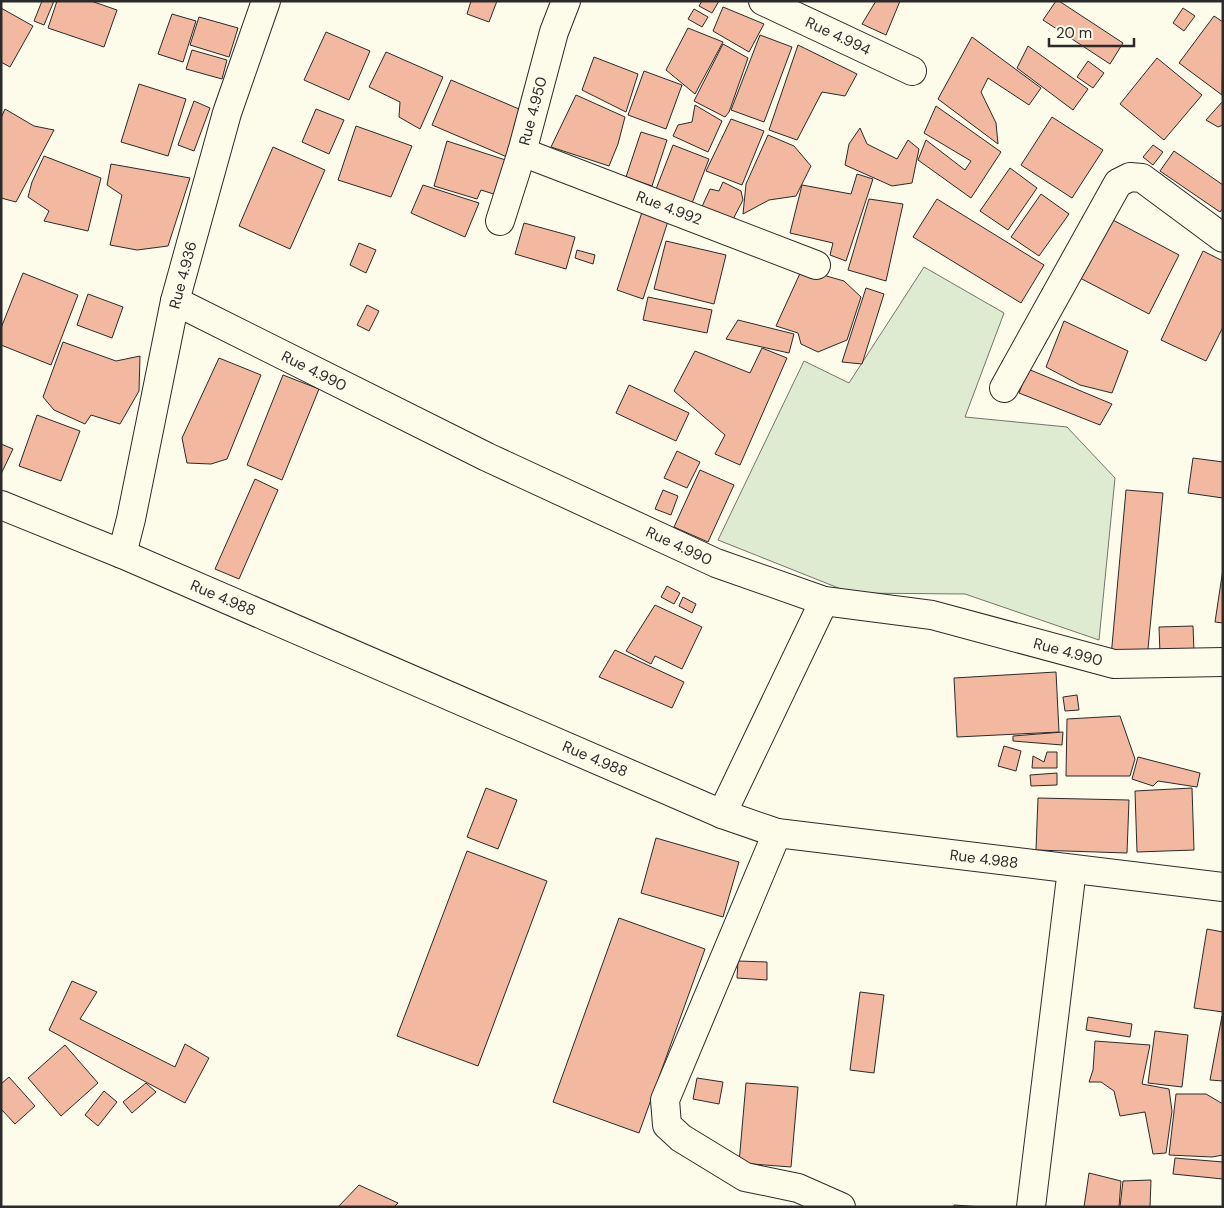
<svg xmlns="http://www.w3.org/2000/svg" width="1224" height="1208" font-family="'DM Sans',sans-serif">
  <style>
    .green { fill: #deebd1; stroke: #74746e }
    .building { fill: #f2b8a0; stroke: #2b2b2b }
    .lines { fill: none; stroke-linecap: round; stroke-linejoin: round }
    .minor-casing { stroke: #2b2b2b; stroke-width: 30 }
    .minor { stroke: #fdfbea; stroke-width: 28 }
    .labels { text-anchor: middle; stroke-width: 4; stroke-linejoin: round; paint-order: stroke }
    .street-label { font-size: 15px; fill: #2b2b2b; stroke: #fdfbea }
  </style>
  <rect width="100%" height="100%" fill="#fdfbea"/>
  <polygon class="green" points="924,267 1004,313 965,417 1067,427 1115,478 1099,640 965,594 851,593 718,540 804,361 849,383"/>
  <g class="building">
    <polygon points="42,1 54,1 44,25 34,21"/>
    <polygon points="57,1 91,1 117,10 104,47 48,28"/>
    <polygon points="471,1 497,1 489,22 467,14"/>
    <polygon points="702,1 719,1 712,13 699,6"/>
    <polygon points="876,1 900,1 886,35 862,24"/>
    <polygon points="1056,1 1059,1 1123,43 1110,64 1043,20"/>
    <polygon points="723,7 764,24 749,52 713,31"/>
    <polygon points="1,8 33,26 10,67 1,62"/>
    <polygon points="1183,8 1195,16 1184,31 1173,23"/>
    <polygon points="694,9 708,17 702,27 688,19"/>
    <polygon points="172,14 196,21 183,62 158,54"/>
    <polygon points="1214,16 1223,22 1222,95 1179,63"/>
    <polygon points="199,17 238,28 229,57 190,45"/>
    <polygon points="688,28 723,42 695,94 666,70"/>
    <polygon points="326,32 370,51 349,100 304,80"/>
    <polygon points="760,35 792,47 764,122 731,110"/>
    <polygon points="972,37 1041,88 1029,105 988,78 981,92 996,123 998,144 938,99"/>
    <polygon points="723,44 748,58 729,112 725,117 694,101"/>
    <polygon points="798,45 857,74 845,96 822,92 797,140 769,130"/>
    <polygon points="1028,46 1088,89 1073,110 1017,68"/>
    <polygon points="192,50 227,60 222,79 186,69"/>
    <polygon points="386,52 443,77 420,129 399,117 400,102 369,87"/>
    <polygon points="594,57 638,74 626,112 582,90"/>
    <polygon points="1157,58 1202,95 1164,140 1120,104"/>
    <polygon points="1088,61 1104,73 1093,88 1077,77"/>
    <polygon points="644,71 682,85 666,129 628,115"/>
    <polygon points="451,80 526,112 507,157 432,125"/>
    <polygon points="139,84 186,99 168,156 121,142"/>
    <polygon points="576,95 625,117 618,144 609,166 551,147"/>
    <polygon points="194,101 210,108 194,151 178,145"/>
    <polygon points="1223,101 1223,125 1218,127 1206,120"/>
    <polygon points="695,105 722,121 708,152 673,136 678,125 692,122"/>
    <polygon points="936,106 1001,152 971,198 918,160 926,140 965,170 971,161 924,133"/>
    <polygon points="5,109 34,126 54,130 16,202 1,198 1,118"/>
    <polygon points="316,109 344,120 329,154 302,142"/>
    <polygon points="1052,117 1103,150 1072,198 1021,165"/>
    <polygon points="731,119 764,131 742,185 706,171"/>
    <polygon points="356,126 412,146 391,197 338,180"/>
    <polygon points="860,128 867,144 897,159 908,140 919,149 912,183 892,186 845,165 849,144"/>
    <polygon points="641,132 667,140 652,186 626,177"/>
    <polygon points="768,135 794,146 811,166 796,196 769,200 743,214 746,184"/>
    <polygon points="447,141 515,163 503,197 481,190 477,199 434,186"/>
    <polygon points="673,145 709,159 689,211 653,197"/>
    <polygon points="1153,145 1163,152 1153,165 1143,157"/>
    <polygon points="273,147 325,170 290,249 239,226"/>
    <polygon points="1174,151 1223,185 1223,208 1220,212 1160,171"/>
    <polygon points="44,156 101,178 88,231 44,221 49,211 28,197 32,182"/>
    <polygon points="111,164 190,178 168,246 137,250 110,245 122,195 107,185"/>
    <polygon points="1010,168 1037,188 1008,230 980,211"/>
    <polygon points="857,174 873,179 846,261 830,255 833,243 790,233 802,185 851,194"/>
    <polygon points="723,182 741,191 743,200 730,225 700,211 710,189 719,191"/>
    <polygon points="423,185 479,203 465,237 411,213"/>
    <polygon points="1041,194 1069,214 1039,256 1011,237"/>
    <polygon points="869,199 903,204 886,281 848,270"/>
    <polygon points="937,199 1044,265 1021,303 913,237"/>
    <polygon points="643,209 669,218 643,299 617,290"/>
    <polygon points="1111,219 1179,255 1149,314 1080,278"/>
    <polygon points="524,223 575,237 566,269 515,254"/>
    <polygon points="666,241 726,255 714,304 654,289"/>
    <polygon points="359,243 376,250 366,273 350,265"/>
    <polygon points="577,250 595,255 593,264 575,258"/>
    <polygon points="1203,251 1223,261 1223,327 1206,361 1161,340"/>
    <polygon points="802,269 844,281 861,297 847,340 818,352 801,344 798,333 776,326"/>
    <polygon points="23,273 78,295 51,365 1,345 1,328"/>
    <polygon points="866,288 884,294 862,364 842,362"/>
    <polygon points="88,294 123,307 112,338 77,325"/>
    <polygon points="648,297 712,310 707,333 643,320"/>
    <polygon points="367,305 379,311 369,331 357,325"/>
    <polygon points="738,320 794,334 789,353 726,339"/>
    <polygon points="1064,321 1128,351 1112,393 1080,385 1046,367"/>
    <polygon points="63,342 116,361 140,356 139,391 120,424 91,415 85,424 54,410 43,397"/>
    <polygon points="762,348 787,358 740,465 715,454 725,435 674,391 695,351 750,373"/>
    <polygon points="219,358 261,375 227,459 211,464 187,463 182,438"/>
    <polygon points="1028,369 1112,404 1100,425 1019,393"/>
    <polygon points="283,375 319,389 282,480 247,465"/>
    <polygon points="629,385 689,413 676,441 616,413"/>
    <polygon points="37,415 80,431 61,481 19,466"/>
    <polygon points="1,444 13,449 1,474"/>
    <polygon points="677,451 700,462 687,488 664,478"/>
    <polygon points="1193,458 1223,462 1223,498 1188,493"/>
    <polygon points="700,470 734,485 708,542 674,527"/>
    <polygon points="255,479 278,490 239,579 215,569"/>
    <polygon points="663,490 678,496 671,515 655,509"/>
    <polygon points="1126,490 1163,493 1147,659 1111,657"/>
    <polygon points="1223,569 1223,623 1215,622"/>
    <polygon points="667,586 680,593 674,604 661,597"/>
    <polygon points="683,597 696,604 692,613 679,606"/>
    <polygon points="655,605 702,627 682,669 655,656 651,664 626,651"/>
    <polygon points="1193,626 1194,652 1160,654 1159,627"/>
    <polygon points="615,650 684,682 672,708 599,677"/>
    <polygon points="1056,672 1059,732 957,737 954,678"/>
    <polygon points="1077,695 1079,710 1065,711 1063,697"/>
    <polygon points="1120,716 1135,759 1130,776 1066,776 1067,719"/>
    <polygon points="1063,732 1062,745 1013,741 1013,736"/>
    <polygon points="1004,746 1021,751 1016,771 998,766"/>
    <polygon points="1047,752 1057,752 1057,768 1032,768 1033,756 1044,762"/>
    <polygon points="1138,757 1200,773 1197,787 1158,781 1153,786 1132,779"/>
    <polygon points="1057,773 1057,785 1031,786 1030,775"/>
    <polygon points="486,788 517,800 498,849 467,837"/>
    <polygon points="1192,788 1194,850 1137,852 1135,791"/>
    <polygon points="1038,798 1129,800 1127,853 1036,850"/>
    <polygon points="656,838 739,862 723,917 641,893"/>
    <polygon points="467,851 547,881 478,1066 397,1036"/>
    <polygon points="619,918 705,949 639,1133 553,1102"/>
    <polygon points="1207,929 1223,932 1223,1012 1194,1008"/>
    <polygon points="738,961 767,962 767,980 737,978"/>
    <polygon points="72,981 97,992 80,1019 175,1067 185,1044 209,1058 185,1103 49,1030"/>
    <polygon points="860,992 884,995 874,1073 850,1070"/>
    <polygon points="1222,1016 1223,1081 1210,1080"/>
    <polygon points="1088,1017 1132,1024 1130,1037 1086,1030"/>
    <polygon points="1155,1031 1188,1035 1182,1087 1148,1083"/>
    <polygon points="1095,1041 1150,1045 1142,1084 1169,1089 1172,1111 1166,1153 1153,1154 1145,1112 1120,1116 1114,1091 1101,1082 1089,1082 1093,1070"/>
    <polygon points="65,1045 98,1083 61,1116 28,1078"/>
    <polygon points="9,1077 35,1106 15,1124 1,1109 1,1084"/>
    <polygon points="697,1078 723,1082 719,1104 693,1099"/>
    <polygon points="146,1083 156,1092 132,1113 123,1102"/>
    <polygon points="746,1083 798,1087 791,1167 739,1163"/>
    <polygon points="104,1091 117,1102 98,1126 85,1115"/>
    <polygon points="1176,1094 1206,1094 1223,1104 1223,1155 1212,1157 1169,1155"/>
    <polygon points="1175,1158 1223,1162 1223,1179 1173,1174"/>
    <polygon points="1089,1173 1121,1181 1119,1207 1084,1207"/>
    <polygon points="1151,1180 1150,1207 1120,1207 1123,1181"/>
    <polygon points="359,1185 398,1203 394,1207 338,1207"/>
    <polygon points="954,1205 983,1207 954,1207"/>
  </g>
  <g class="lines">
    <g class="minor-casing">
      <g id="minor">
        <polyline points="763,1 912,71"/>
        <polyline points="522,152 816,265"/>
        <polyline points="500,221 522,152 554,32 566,1"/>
        <polyline points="175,301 487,457 716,563 824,601 932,615 1114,664 1223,662"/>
        <polyline points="1004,388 1118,183 1130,177 1142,178 1223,238"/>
        <polyline points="1,505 122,554 722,814 777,833 1223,887"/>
        <polyline points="122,554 131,519 175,301 227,113 266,1"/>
        <polyline points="722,814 824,601"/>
        <polyline points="777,833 665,1100 667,1125 681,1138 745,1177 798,1188 841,1207"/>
        <polyline points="1031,1207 1072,869"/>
      </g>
    </g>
    <use href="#minor" class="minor"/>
  </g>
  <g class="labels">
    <g class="street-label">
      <text transform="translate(838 36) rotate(25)" y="5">Rue 4.994</text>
      <text transform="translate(533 111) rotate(-75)" y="5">Rue 4.950</text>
      <text transform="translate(669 208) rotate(21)" y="5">Rue 4.992</text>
      <text transform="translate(183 275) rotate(-75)" y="5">Rue 4.936</text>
      <text transform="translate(314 371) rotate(27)" y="5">Rue 4.990</text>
      <text transform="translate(679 546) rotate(25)" y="5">Rue 4.990</text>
      <text transform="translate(223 598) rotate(23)" y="5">Rue 4.988</text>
      <text transform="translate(1068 652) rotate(15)" y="5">Rue 4.990</text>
      <text transform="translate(595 759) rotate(23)" y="5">Rue 4.988</text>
      <text transform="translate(984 859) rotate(7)" y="5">Rue 4.988</text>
    </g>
  </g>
  <rect width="1224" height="1208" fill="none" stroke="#2b2b2b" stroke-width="5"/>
  <path d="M1049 38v8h85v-8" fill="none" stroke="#2b2b2b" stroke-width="2.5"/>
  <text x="1056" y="38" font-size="15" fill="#2b2b2b" stroke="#fdfbea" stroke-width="4" paint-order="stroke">20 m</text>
</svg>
